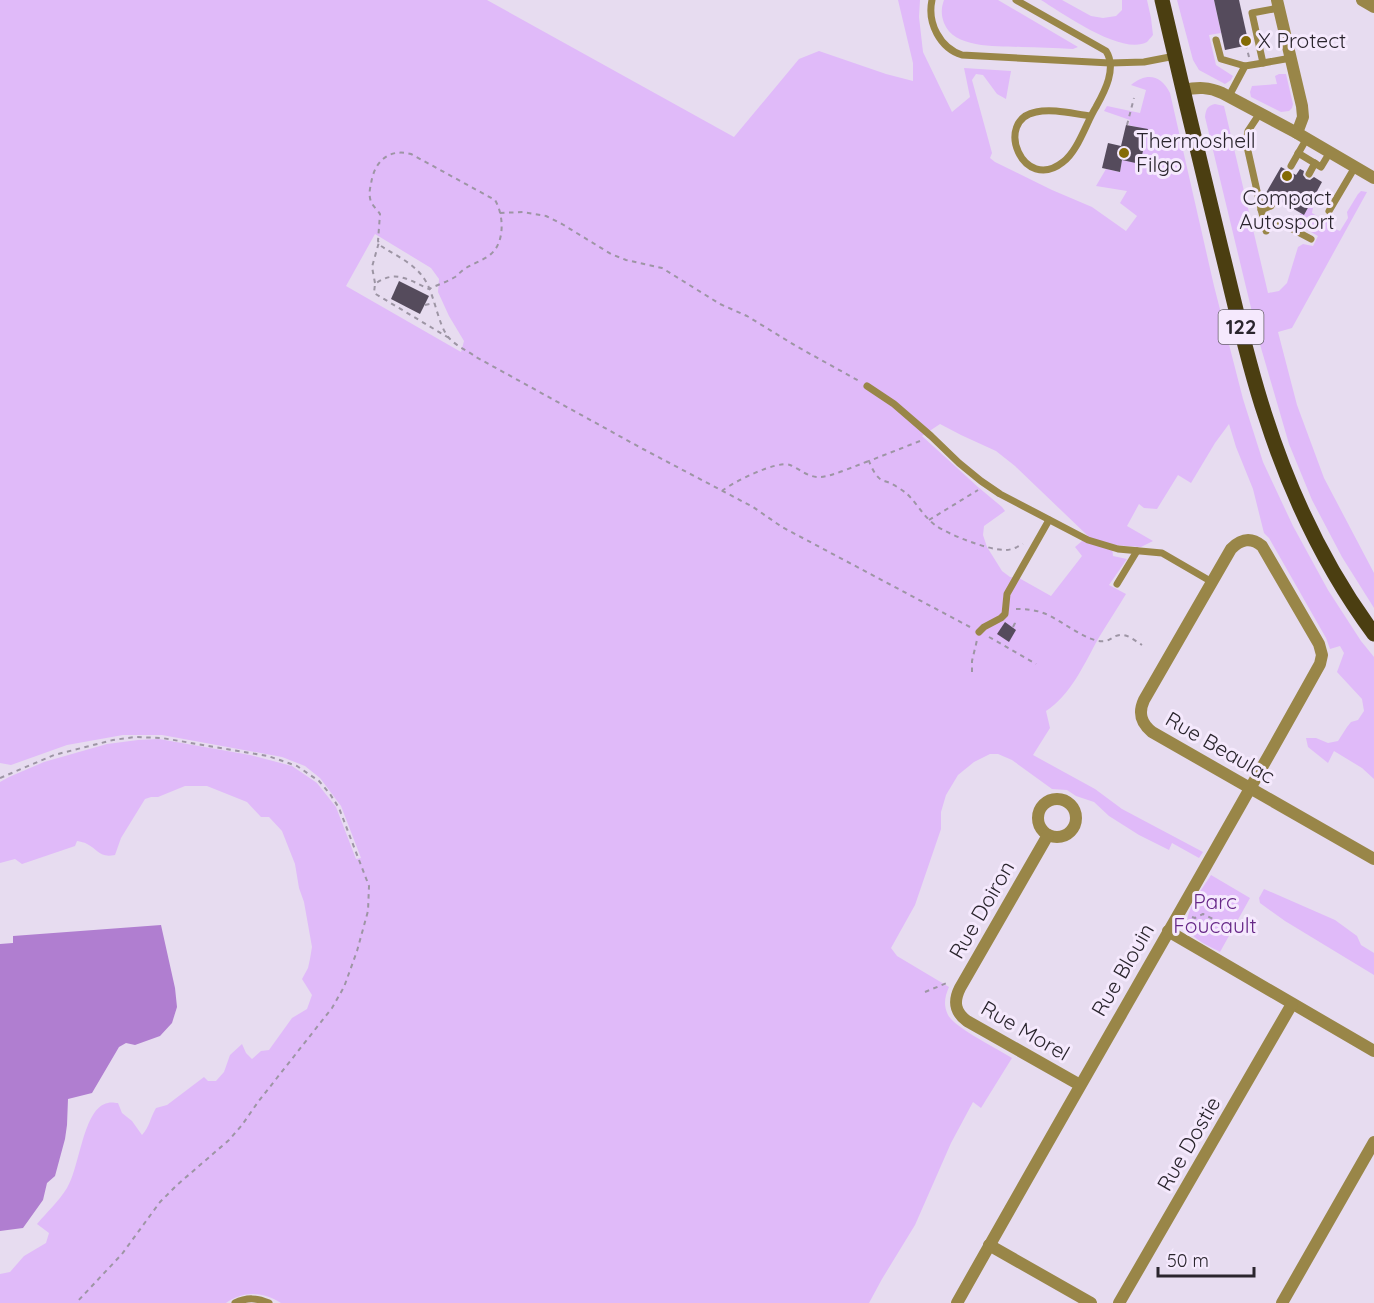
<svg xmlns="http://www.w3.org/2000/svg" width="1374" height="1303" font-family="Quicksand,sans-serif">
  <style>
    .green { fill: #e0baf9; fill-rule: evenodd }
    .water { fill: #b07ed0 }
    .building { fill: #554b5c }
    .lines { fill: none; stroke-linecap: round; stroke-linejoin: round }
    .path { stroke: #9d95a4; stroke-width: 2; stroke-dasharray: 4.5 4.5; stroke-linecap: butt }
    .lane { stroke: #998648; stroke-width: 7 }
    .street { stroke: #998648; stroke-width: 12 }
    .primary { stroke: #4b3e11; stroke-width: 15 }
    .poi-dot { fill: #846b06; stroke: #f5e9fd; stroke-width: 2 }
    .labels { text-anchor: middle; stroke-width: 6; stroke-linejoin: round; paint-order: stroke }
    .shield { fill: #f5e9fd; stroke: #67606b; stroke-width: 1.5 }
    .shield-label { font-size: 20px; font-weight: bold; fill: #2a252d }
    .poi-label { font-size: 21px; fill: #2a252d; stroke: #f5e9fd; text-anchor: start }
    .street-label { font-size: 21px; fill: #2a252d; stroke: #f5e9fd }
    .park-label { font-size: 21px; fill: #662787; stroke: #f5e9fd }
  </style>
  <rect width="100%" height="100%" fill="#e7dcf0"/>
  <g class="green">
    <path d="M 0,0 L 487,0 L 734,137 L 799,59 L 819,51 L 886,74 L 913,81 L 913,63 L 898,0 L 920,0 L 919,17 L 923,52 L 952,112 L 970,97 L 964,68 L 1011,71 L 1006,99 L 997,94 L 983,75 L 976,74 L 972,80 L 992,153 L 990,158 L 995,162 L 1052,190 L 1092,207 L 1126,231 L 1137,216 L 1120,203 L 1127,191 L 1096,186 L 1106,169 L 1120,172 L 1122,160 L 1140,163 L 1148,130 L 1129,125 L 1130,120 L 1104,111 L 1107,106 L 1140,113 L 1146,90 L 1131,85 C 1147,72 1161,75 1170,93 L 1214,286 L 1243,399 L 1263,462 L 1293,526 L 1328,590 L 1361,641 L 1374,657 L 1374,779 L 1362,768 L 1334,751 L 1328,763 L 1308,747 L 1306,738 L 1316,738 L 1328,743 L 1338,741 L 1347,727 L 1351,722 L 1358,720 L 1364,711 L 1362,699 L 1337,672 L 1344,653 L 1340,646 L 1330,649 L 1326,638 L 1269,538 L 1264,533 L 1253,489 L 1236,447 L 1229,424 L 1215,443 L 1191,483 L 1178,475 L 1157,509 L 1144,508 L 1139,504 L 1127,526 L 1153,541 L 1141,547 L 1112,545 L 1113,556 L 1127,559 L 1109,585 L 1126,594 C 1117,609 1107,624 1098,639 C 1085,663 1070,696 1046,711 L 1050,728 L 1033,755 L 1095,789 L 1122,809 L 1203,852 L 1199,858 L 1172,843 L 1169,850 L 1139,835 L 1109,816 L 1094,802 L 1076,796 L 1067,790 L 1052,789 L 1012,760 L 998,754 L 990,754 L 974,762 L 958,775 L 946,795 L 941,812 L 941,829 L 915,905 L 891,948 L 897,956 L 949,987 C 945,996 943,1005 948,1015 C 955,1028 998,1049 1012,1058 L 981,1108 L 973,1102 L 951,1143 L 915,1225 L 882,1279 L 869,1303 L 281,1303 C 263,1292 244,1290 226,1303 L 0,1303 L 0,1274 L 10,1272 L 24,1256 L 46,1243 L 49,1233 L 37,1224 C 47,1212 59,1201 67,1188 C 80,1168 83,1107 108,1103 C 111,1102 115,1103 118,1103 L 122,1113 L 132,1121 L 142,1135 C 150,1126 150,1118 156,1108 L 167,1105 L 204,1077 L 208,1081 L 216,1081 L 224,1072 L 230,1055 L 242,1044 L 246,1053 L 252,1059 L 261,1051 L 269,1050 L 292,1018 L 307,1009 L 312,995 L 302,979 L 308,968 L 310,959 L 312,947 L 304,902 L 299,888 L 295,864 L 282,831 L 269,817 L 261,817 L 247,802 L 207,786 L 185,786 L 158,797 L 151,797 L 145,799 L 121,838 L 115,855 C 99,858 99,850 87,844 C 84,842 81,842 77,841 L 75,846 L 22,864 L 15,859 L 0,863 L 0,782 L 9,777 L 44,762 L 107,744 L 138,740 L 159,739 L 250,755 L 292,766 L 317,783 L 336,807 L 356,859 L 361,858 L 341,806 L 320,778 L 305,766 L 282,757 L 162,735 L 123,735 L 67,745 L 11,765 L 0,763 ZM 375,234 L 431,268 L 439,279 L 438,292 L 449,316 L 464,341 L 461,352 L 346,286 ZM 940,424 L 961,435 L 996,451 L 1015,466 L 1088,536 L 1075,547 L 1082,556 L 1051,596 L 1019,578 L 1010,577 L 1002,571 L 987,547 L 983,535 L 984,526 L 1005,511 L 1002,507 L 978,487 L 922,436 Z"/>
    <path d="M 944,0 L 998,0 L 1078,47 L 1073,49 C 1055,48 1038,47 1021,47 C 998,46 954,49 944,23 C 941,15 941,8 944,0 Z"/>
    <path d="M 1041,0 L 1062,0 L 1091,16 L 1103,18 L 1116,16 L 1122,10 L 1122,0 L 1147,0 L 1151,18 L 1153,35 C 1152,36 1148,41 1147,42 C 1122,56 1062,13 1041,0 Z"/>
    <polygon points="1177,0 1214,0 1221,33 1209,35 1216,65 1233,76 1231,80 1225,84 1199,70 1193,60"/>
    <polygon points="1279,74 1286,74 1293,104 1292,108 1289,111 1281,112 1251,97 1250,92 1252,86 1277,84 1275,76"/>
    <path d="M 1215,104 L 1224,106 L 1268,293 L 1279,291 L 1287,283 L 1298,247 L 1303,244 L 1313,246 L 1318,236 L 1295,223 L 1301,213 L 1304,214 L 1318,189 C 1318,197 1313,205 1312,213 L 1329,223 L 1330,227 L 1340,231 L 1348,218 L 1347,212 L 1358,194 L 1361,191 L 1367,192 L 1292,328 L 1278,332 L 1297,405 L 1324,478 L 1374,573 L 1374,608 L 1342,557 L 1312,500 L 1289,444 L 1259,341 L 1205,117 C 1206,109 1207,106 1215,104 Z"/>
    <path d="M 1211,875 L 1250,898 L 1220,952 C 1211,947 1199,942 1191,934 C 1177,920 1203,888 1211,875 Z"/>
    <polygon points="1264,889 1335,920 1357,936 1361,945 1374,953 1374,975 1285,921 1260,903 1259,898"/>
  </g>
  <polygon class="water" points="161,925 175,988 177,1007 172,1023 160,1036 135,1045 126,1043 119,1047 92,1093 68,1099 67,1125 65,1139 55,1176 47,1183 43,1200 23,1228 0,1231 0,944 13,943 13,936"/>
  <g class="building">
    <polygon points="1214,0 1239,0 1249,45 1225,50"/>
    <polygon points="1126,125 1148,129 1140,164 1122,160 1120,172 1102,168 1108,143 1121,146"/>
    <polygon points="1281,167 1296,175 1300,169 1304,171 1303,175 1306,179 1310,180 1314,177 1322,182 1304,215 1280,201 1280,197 1277,194 1274,193 1270,196 1266,193"/>
    <polygon points="399,281 429,296 420,314 391,299"/>
    <polygon points="1005,622 1016,630 1009,642 997,634"/>
  </g>
  <g class="lines">
    <g class="path">
      <polyline points="1249,57 1246,45 1250,45"/>
      <polyline points="1127,125 1134,98"/>
      <polyline points="500,213 523,212 546,216 562,224 611,254 626,260 662,268 720,304 747,316 796,346 859,381"/>
      <polyline points="375,283 372,267 379,242"/>
      <polyline points="425,305 434,303"/>
      <path d="M 449,338 L 374,293 L 375,284 C 395,269 409,280 429,289 C 437,285 447,282 455,277 C 459,274 462,270 466,268 C 474,263 484,260 491,254 C 505,242 504,215 495,200 L 411,154 C 388,148 374,162 371,184 C 370,188 369,193 370,198 C 371,205 377,209 380,214 L 378,241 L 381,246 C 395,255 413,263 423,277 C 435,293 437,324 449,338 C 456,346 468,351 476,357 L 643,449 L 753,507 L 782,527 L 970,627"/>
      <path d="M 920,441 L 869,461 C 871,466 874,473 878,477 C 881,481 886,481 890,483 C 896,486 902,490 906,493 C 917,503 923,516 935,525 C 949,535 988,550 1005,550 C 1012,550 1017,547 1023,544"/>
      <path d="M 722,491 C 733,482 777,460 790,465 C 800,469 809,478 820,477 C 831,477 857,465 869,461"/>
      <polyline points="929,520 978,490"/>
      <path d="M 1016,609 C 1027,609 1038,610 1048,615 C 1065,623 1079,636 1098,641 C 1110,643 1111,636 1120,635 C 1128,634 1135,641 1142,645"/>
      <polyline points="1013,627 1015,623 1014,619"/>
      <polyline points="989,637 1036,664"/>
      <polyline points="972,672 972,661 977,640"/>
      <polyline points="0,778 54,755 113,740 135,737 162,738 268,756 297,766 319,781 330,794 339,808 369,886 368,911 357,951 344,987 332,1008 258,1102 242,1125 229,1140 177,1185 160,1202 122,1254 76,1303"/>
      <polyline points="1192,917 1195,918 1203,914 1215,920 1214,923 1219,926"/>
      <polyline points="961,940 972,946"/>
      <polyline points="925,992 949,982"/>
    </g>
    <g class="lane">
      <path d="M 932,0 C 927,23 940,48 962,55 L 1110,63 L 1144,62 L 1175,56"/>
      <path d="M 1016,0 L 1106,51 C 1117,68 1105,91 1096,107 C 1086,123 1078,151 1063,162 C 1023,194 993,120 1036,112 C 1053,108 1074,114 1091,116"/>
      <polyline points="1279,8 1252,13 1263,63 1291,58"/>
      <polyline points="1216,40 1221,59 1245,66"/>
      <polyline points="1229,96 1245,66 1263,63"/>
      <polyline points="1260,113 1248,131 1246,142 1266,231"/>
      <polyline points="1298,153 1321,167 1330,152"/>
      <polyline points="1291,166 1307,138"/>
      <polyline points="1309,174 1315,163"/>
      <polyline points="1261,210 1271,206 1275,199"/>
      <polyline points="1329,211 1355,167"/>
      <polyline points="1263,219 1277,221 1311,239"/>
      <polyline points="867,386 894,404 931,436 959,463 981,481 1000,494 1088,540 1118,549 1162,553 1212,582"/>
      <polyline points="1117,584 1137,551"/>
      <polyline points="979,632 984,627 1001,618 1005,614 1007,594 1049,520"/>
      <path d="M 235,1303 C 247,1297 257,1298 269,1303"/>
    </g>
    <g class="street">
      <polyline points="1277,0 1302,106 1303,117 1297,133"/>
      <polyline points="1362,0 1374,7"/>
      <path d="M 1183,90 C 1198,87 1209,87 1222,93 L 1297,133 L 1374,178"/>
      <circle cx="1057" cy="818" r="19"/>
      <path d="M 1048,835 L 960,988 C 953,1002 955,1012 967,1021 L 1080,1085"/>
      <polyline points="1168,931 1374,1051"/>
      <polyline points="989,1245 1091,1303"/>
      <path d="M 957,1303 C 1077,1089 1201,878 1320,664 L 1322,655 L 1319,644 L 1262,546 C 1251,537 1241,539 1231,549 L 1144,700 C 1138,713 1141,723 1152,732 L 1374,859"/>
      <polyline points="1119,1303 1292,1004"/>
      <polyline points="1282,1303 1374,1142"/>
    </g>
    <path class="primary" d="M 1162,0 C 1181,83 1201,165 1221,248 C 1235,304 1247,361 1265,415 C 1290,493 1325,568 1374,634"/>
  </g>
  <g class="poi-dot">
    <circle cx="1246" cy="41" r="6"/>
    <circle cx="1124" cy="153" r="6"/>
    <circle cx="1287" cy="176" r="6"/>
  </g>
  <g class="labels">
    <rect class="shield" x="1218.5" y="310" width="45" height="34" rx="4.5"/>
    <g class="shield-label">
      <text x="1241" y="334">122</text>
    </g>
    <g class="poi-label">
      <text x="1258" y="48">X Protect</text>
      <text x="1136" y="148">Thermoshell<tspan x="1136" dy="24">Filgo</tspan></text>
      <text x="1287" y="205" text-anchor="middle">Compact<tspan x="1287" dy="24">Autosport</tspan></text>
    </g>
    <g class="street-label">
      <text transform="translate(1220 748) rotate(30)" y="7">Rue Beaulac</text>
      <text transform="translate(982 910) rotate(-60)" y="7">Rue Doiron</text>
      <text transform="translate(1123 970) rotate(-60)" y="7">Rue Blouin</text>
      <text transform="translate(1025 1031) rotate(30)" y="7">Rue Morel</text>
      <text transform="translate(1189 1144) rotate(-60)" y="7">Rue Dostie</text>
    </g>
    <g class="park-label">
      <text x="1215" y="909">Parc<tspan x="1215" dy="24">Foucault</tspan></text>
    </g>
  </g>
  <path d="M1158 1267v9h96v-9" fill="none" stroke="#2a252d" stroke-width="3"/>
  <text x="1167" y="1267" font-size="18" fill="#2a252d" stroke="#f5e9fd" stroke-width="4.5" paint-order="stroke">50 m</text>
</svg>
